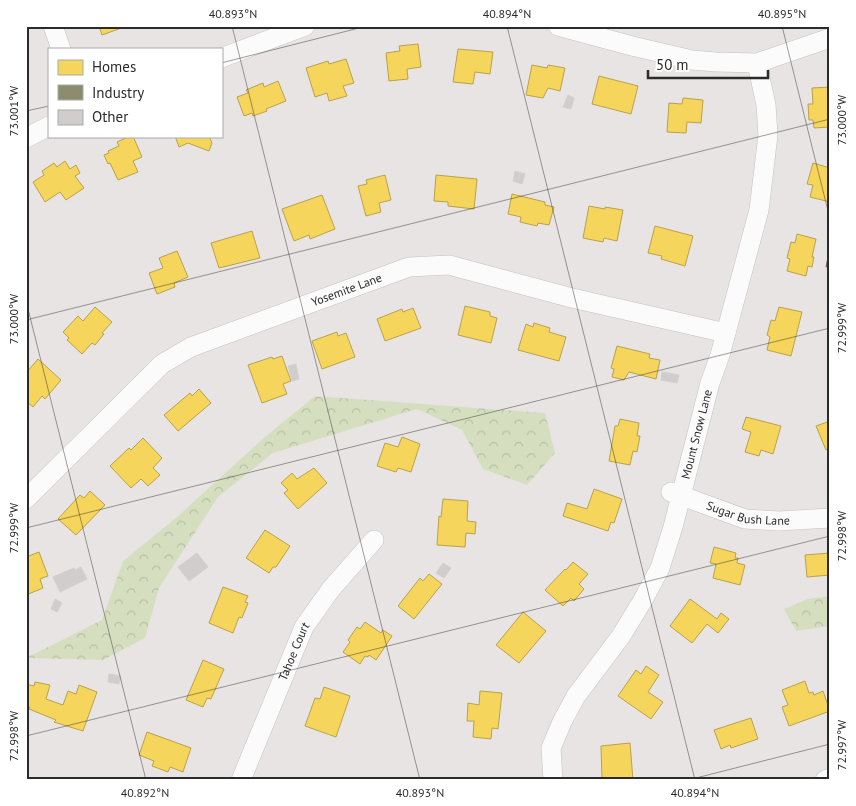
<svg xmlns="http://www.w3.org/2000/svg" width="856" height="806" font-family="'PT Sans',sans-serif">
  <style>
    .forest { fill: url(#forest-crowns) }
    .homes { fill: #f6d55c; stroke: #b9a24d }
    .industry { fill: #8c8c6e; stroke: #6f6f5a }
    .building { fill: #d0cdcc; stroke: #d3d0cf }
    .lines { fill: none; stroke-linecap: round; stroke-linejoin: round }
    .street-casing { stroke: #c3c2c3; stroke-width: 20 }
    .street { stroke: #fcfbfb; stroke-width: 19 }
    .ticks { fill: none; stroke: #2b2b2b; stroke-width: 1; stroke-opacity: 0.45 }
    .labels { text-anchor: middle; stroke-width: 5; stroke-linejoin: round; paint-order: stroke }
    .street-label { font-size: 12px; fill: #2b2b2b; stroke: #fff }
    .neatline { fill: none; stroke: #2b2b2b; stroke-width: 2 }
    .ticks-label { font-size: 12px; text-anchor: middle; fill: #2b2b2b }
  </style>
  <defs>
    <pattern id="forest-crowns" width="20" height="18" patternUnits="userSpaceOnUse" patternTransform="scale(1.25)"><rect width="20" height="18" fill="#d5dfc0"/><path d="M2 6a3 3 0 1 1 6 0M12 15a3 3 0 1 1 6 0" fill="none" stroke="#b7c0a5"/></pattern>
  </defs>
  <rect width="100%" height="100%" fill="#e8e4e3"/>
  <g class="forest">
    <polygon points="315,396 545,413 555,453 527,485 483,469 462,430 417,409 273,453 218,497 159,588 145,638 103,660 26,658 102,620 123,561 177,517 266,436"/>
    <polygon points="830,596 830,626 796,631 784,609 808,599"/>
  </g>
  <g class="homes">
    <polygon points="99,26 127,26 102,35"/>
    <polygon points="418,44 421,67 407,69 408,79 389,81 386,53 400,51 399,46"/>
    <polygon points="458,49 493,52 490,74 475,72 473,84 453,82"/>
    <polygon points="346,59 354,83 343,86 347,96 329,101 327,93 315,97 306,68 328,61 329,64"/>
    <polygon points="532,65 547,68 548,65 565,68 560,91 548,88 543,98 526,95"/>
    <polygon points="599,76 638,86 631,114 592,104"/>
    <polygon points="278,81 286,101 266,109 267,111 253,116 252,113 244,116 237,97 248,93 246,90 263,83 264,87"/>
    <polygon points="830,87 830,127 814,128 813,120 809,120 808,104 813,104 812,88"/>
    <polygon points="683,98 703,100 701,123 687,122 686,133 667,132 669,103 682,104"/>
    <polygon points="130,136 133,136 142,157 133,161 138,172 118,180 110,163 108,164 104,155 109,153 108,151 119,146 117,142"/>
    <polygon points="175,136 209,136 212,143 209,151 188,143 179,147"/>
    <polygon points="65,161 70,169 76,165 80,173 75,176 84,188 66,200 60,192 45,202 33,182 44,175 42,171 54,163 57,167"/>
    <polygon points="813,163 830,168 830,202 810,197 813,185 807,184"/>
    <polygon points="385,175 391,200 379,203 381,212 366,216 358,186 367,184 366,180"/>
    <polygon points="436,175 477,179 474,209 448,206 448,202 434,201"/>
    <polygon points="512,194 545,202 545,205 554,207 549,225 538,223 537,226 520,222 521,217 508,214"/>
    <polygon points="322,195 335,229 310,239 309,235 294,241 282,209"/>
    <polygon points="589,206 605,209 605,207 623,210 617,241 604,238 603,242 583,238"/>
    <polygon points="655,226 693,236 685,266 661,259 662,256 648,253"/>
    <polygon points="252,231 260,258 219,268 211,243"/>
    <polygon points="797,234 816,239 812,257 814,257 812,267 808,266 806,276 787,271 790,259 787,258 791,242 795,243"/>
    <polygon points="177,251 188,277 174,283 175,287 157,294 149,273 163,268 159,258"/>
    <polygon points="465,306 490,312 490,316 497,318 491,343 458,335"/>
    <polygon points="95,307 112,322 102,333 104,334 95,345 92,343 82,354 67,340 69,338 63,332 78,316 83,321"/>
    <polygon points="779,307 802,312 791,356 767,350 770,337 767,335 771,320 775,321"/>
    <polygon points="413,308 421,328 385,341 377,319 402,309 403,312"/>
    <polygon points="534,323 550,328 549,332 566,337 559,361 518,350 526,324 533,327"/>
    <polygon points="337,332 338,336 346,333 355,357 322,369 312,341"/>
    <polygon points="617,346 650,354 649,358 660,360 656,379 629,372 624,380 612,377 614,369 611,368"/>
    <polygon points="282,356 291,381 283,384 287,394 262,403 248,365 272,357 273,359"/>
    <polygon points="38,359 61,380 45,399 42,396 33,407 26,401 26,373"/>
    <polygon points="199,389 211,403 178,431 164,415 190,393 192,396"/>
    <polygon points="746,417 781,426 773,454 761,450 759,456 745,452 751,432 742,429"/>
    <polygon points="620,419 639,423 637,436 640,436 637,452 633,451 630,465 609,461 615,426 618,426"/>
    <polygon points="830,421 830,448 826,450 816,426"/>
    <polygon points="402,437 420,444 411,472 398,468 396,472 377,466 385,443 398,447"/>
    <polygon points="143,438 162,458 153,468 160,475 148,486 141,479 131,488 110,466 129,448 131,450"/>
    <polygon points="314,468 327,483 298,509 284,493 288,490 281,483 292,473 297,479"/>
    <polygon points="594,489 622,499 614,523 611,522 608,531 563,516 567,503 587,509"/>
    <polygon points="90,491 105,505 76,535 58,519 80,495 84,498"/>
    <polygon points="443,499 468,501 467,521 476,522 475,534 466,533 465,547 437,545 439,516 441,517"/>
    <polygon points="265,530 290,546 276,567 273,567 269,573 246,558"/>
    <polygon points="714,547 736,553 735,558 738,558 737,563 745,565 740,585 713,578 716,564 710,563"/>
    <polygon points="39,552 48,576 40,579 43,588 26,595 26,557"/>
    <polygon points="830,553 830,575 807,577 805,555"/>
    <polygon points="573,562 588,574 579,584 584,589 574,601 571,598 563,606 545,590 565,569 566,570"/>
    <polygon points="429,574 442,584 414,619 398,606 420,578 423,581"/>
    <polygon points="223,587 248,596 245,602 248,603 242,618 239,617 233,633 209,623"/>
    <polygon points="690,599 717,619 721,613 729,619 718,633 707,624 692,643 670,626"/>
    <polygon points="523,612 546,631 519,663 496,645"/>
    <polygon points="365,622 381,633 383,630 392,636 376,660 369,655 368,657 365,656 360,664 343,652 350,642 348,640 357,627 360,629"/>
    <polygon points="203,660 224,669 211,699 207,698 203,707 186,700"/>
    <polygon points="646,666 659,675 648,692 663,702 651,719 618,696 636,670 641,674"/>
    <polygon points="805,681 809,693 813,692 814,695 823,691 830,711 789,726 782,707 788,705 782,690"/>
    <polygon points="35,682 50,685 46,699 63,705 68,691 76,694 79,685 97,692 83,731 54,722 56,720 29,709 30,707 26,708 26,684 34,686"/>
    <polygon points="324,687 350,696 336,737 305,726 315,698 320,699"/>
    <polygon points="480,691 502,693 498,729 492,728 491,739 473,737 474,721 467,721 468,703 479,705"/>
    <polygon points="751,718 758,739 731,748 730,745 721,749 714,730"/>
    <polygon points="147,732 191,748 183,772 170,767 168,772 152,766 154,761 139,755"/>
    <polygon points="630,743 633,780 602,780 601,746"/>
  </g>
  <polygon class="industry" points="829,252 830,253 830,267 826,267"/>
  <g class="building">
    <polygon points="568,95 574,98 571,109 563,107"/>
    <polygon points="515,171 525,174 522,184 513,181"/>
    <polygon points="296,364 299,379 292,381 288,366"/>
    <polygon points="662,372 679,375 677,383 661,380"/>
    <polygon points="197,553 208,567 189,581 178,567"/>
    <polygon points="443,563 451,568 444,578 436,573"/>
    <polygon points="81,567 87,579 60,592 53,577 74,568 75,570"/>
    <polygon points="55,599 62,603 57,612 51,609"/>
    <polygon points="109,674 121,676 119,684 108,682"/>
  </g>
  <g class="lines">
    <g class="street-casing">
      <g id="street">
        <polyline points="53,26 61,49"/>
        <polyline points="558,26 632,46 692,60 716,62 757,63 830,38"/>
        <polyline points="221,58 305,26"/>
        <polyline points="26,138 49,126"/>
        <path id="s1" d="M 671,492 L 745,519 L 779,521 L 830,518"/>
        <path id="s2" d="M 26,499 L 162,364 L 191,347 L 409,267 L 449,265 L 572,298 L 726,333"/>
        <path id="s3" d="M 241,780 L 304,627 L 331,589 L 374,540"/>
        <path id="s4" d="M 553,780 L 551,748 L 562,722 L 576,696 L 621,636 L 643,600 L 660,568 L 673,527 L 710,383 L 720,355 L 759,210 L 768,135 L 766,105 L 757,63"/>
        <polyline points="825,780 830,778"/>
      </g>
    </g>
    <use href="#street" class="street"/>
  </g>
  <path class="ticks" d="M 232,26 L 420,780M 507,26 L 695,780M 782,26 L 830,219M 221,63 L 367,26M 26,111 L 49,106M 26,301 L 146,780M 26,320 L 830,119M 26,528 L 830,328M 26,736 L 830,536M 688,780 L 830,744"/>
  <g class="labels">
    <g class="street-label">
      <text dy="4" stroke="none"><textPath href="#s2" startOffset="391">Yosemite Lane</textPath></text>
      <text dy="4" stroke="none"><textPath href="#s4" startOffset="382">Mount Snow Lane</textPath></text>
      <text dy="4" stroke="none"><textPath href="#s1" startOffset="81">Sugar Bush Lane</textPath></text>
      <text dy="4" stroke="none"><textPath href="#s3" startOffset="139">Tahoe Court</textPath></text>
    </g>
  </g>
  <rect width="856" height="806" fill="none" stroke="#ffffff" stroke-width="55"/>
  <rect x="48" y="48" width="175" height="90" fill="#ffffff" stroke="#aaaaaa"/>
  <rect x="58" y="60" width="25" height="15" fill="#f6d55c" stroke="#aaaaaa"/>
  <text x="92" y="72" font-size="15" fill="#2b2b2b">Homes</text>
  <rect x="58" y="85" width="25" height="15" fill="#8c8c6e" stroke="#aaaaaa"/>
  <text x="92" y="98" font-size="15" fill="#2b2b2b">Industry</text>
  <rect x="58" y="110" width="25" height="15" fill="#d0cdcc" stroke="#aaaaaa"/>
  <text x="92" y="122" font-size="15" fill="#2b2b2b">Other</text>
  <path d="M648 70v8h120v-8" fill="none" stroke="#2b2b2b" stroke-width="2.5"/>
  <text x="656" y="70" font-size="15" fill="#2b2b2b" stroke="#ffffff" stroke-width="4" paint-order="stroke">50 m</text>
  <rect x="28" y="28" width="800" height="750" class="neatline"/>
  <g class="ticks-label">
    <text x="233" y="18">40.893°N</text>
    <text x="507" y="18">40.894°N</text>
    <text x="782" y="18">40.895°N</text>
    <text transform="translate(14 111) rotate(-90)" y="4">73.001°W</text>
    <text transform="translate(842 120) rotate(-90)" y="4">73.000°W</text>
    <text transform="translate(14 319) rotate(-90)" y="4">73.000°W</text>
    <text transform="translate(842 328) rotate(-90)" y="4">72.999°W</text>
    <text transform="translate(14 528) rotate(-90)" y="4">72.999°W</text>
    <text transform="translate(842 536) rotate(-90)" y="4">72.998°W</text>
    <text transform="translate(14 736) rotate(-90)" y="4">72.998°W</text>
    <text transform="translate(842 745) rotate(-90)" y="4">72.997°W</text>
    <text x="145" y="797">40.892°N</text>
    <text x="420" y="797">40.893°N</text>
    <text x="695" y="797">40.894°N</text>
  </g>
</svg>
